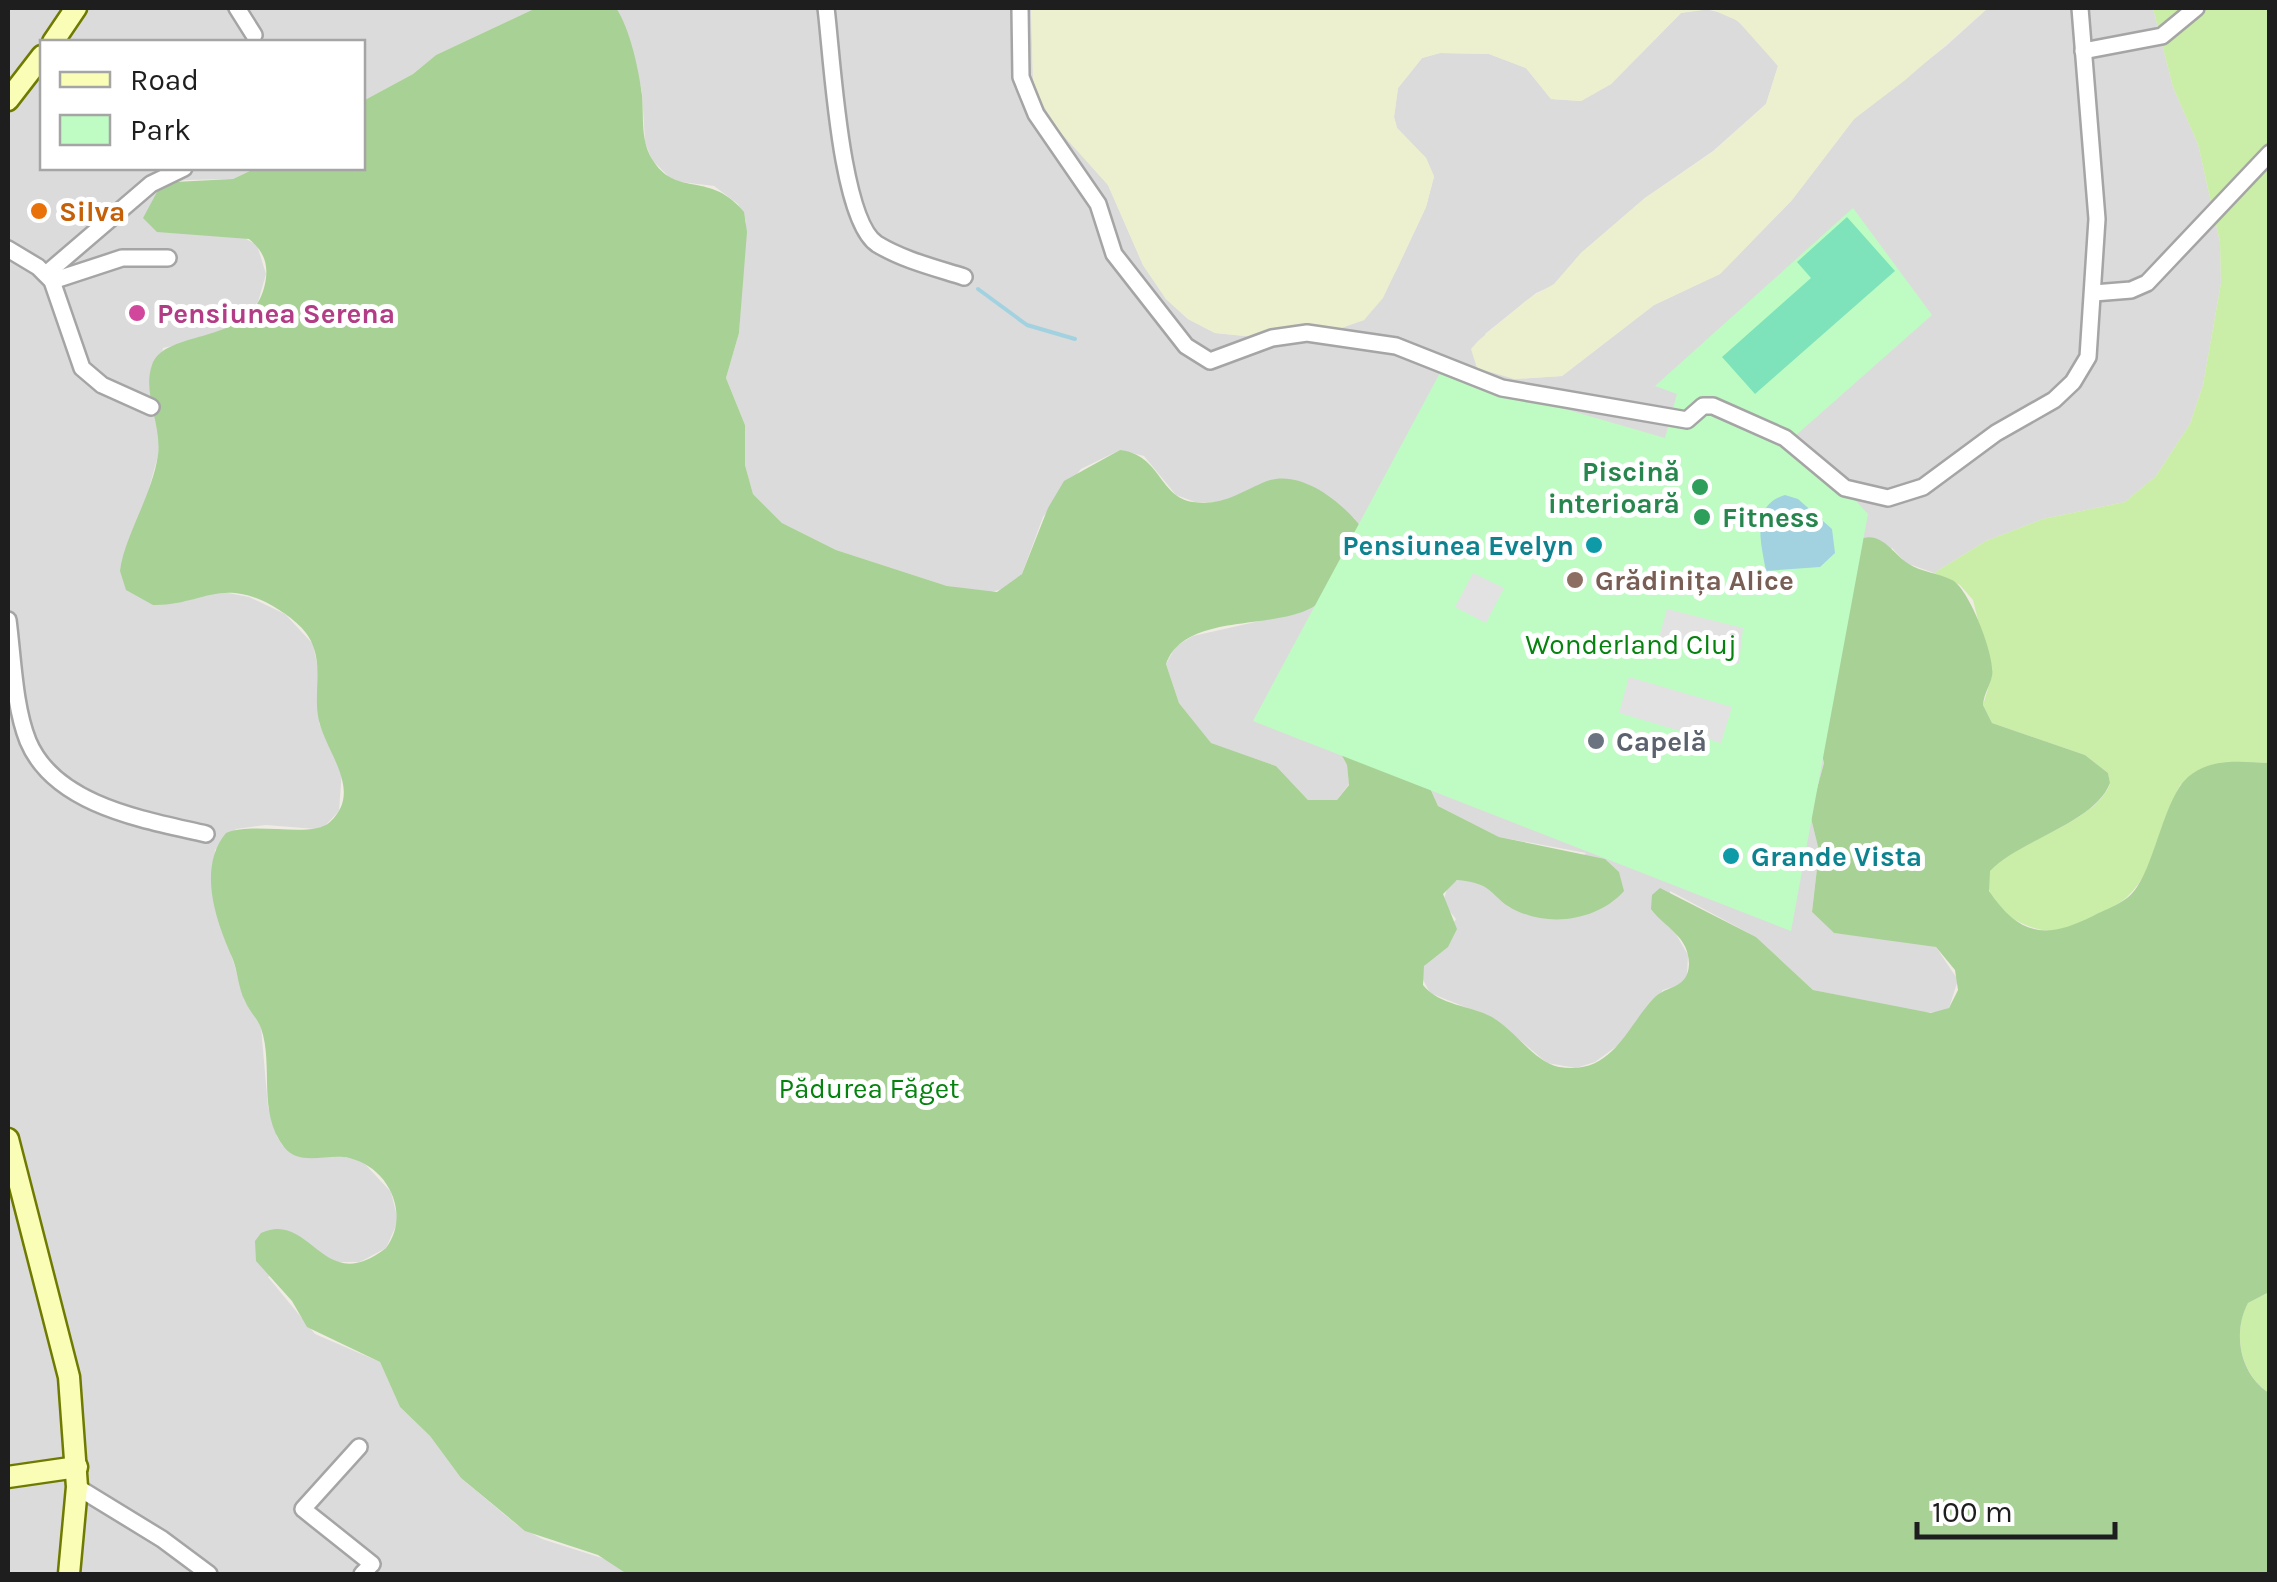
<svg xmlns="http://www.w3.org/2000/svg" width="2277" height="1582" font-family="Karla,sans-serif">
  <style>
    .residential { fill: #dcdbdb }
    .farmland { fill: #edf0ce }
    .grass { fill: #caeda7 }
    .forest { fill: #a8d196 }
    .park { fill: #bffcc3 }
    .pitch { fill: #7ee3bb }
    .parking { fill: #e2e2e2 }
    .water { fill: #a2d2e0 }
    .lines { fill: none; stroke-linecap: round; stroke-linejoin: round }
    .stream { stroke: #a2d2e0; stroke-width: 4 }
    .minor-casing { stroke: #a5a5a5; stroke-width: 20 }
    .secondary-casing { stroke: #6e7b00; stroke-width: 25 }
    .minor { stroke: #fff; stroke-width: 15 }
    .secondary { stroke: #fafdb5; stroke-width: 20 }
    .food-dot { fill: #e8710a; stroke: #fff; stroke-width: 4 }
    .hotel-dot { fill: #d1479c; stroke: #fff; stroke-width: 4 }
    .leisure-dot { fill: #2e9e5b; stroke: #fff; stroke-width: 4 }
    .culture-dot { fill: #0f9aa8; stroke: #fff; stroke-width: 4 }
    .education-dot { fill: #8d6e63; stroke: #fff; stroke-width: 4 }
    .worship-dot { fill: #6b7280; stroke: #fff; stroke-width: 4 }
    .labels { text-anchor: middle; stroke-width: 10; stroke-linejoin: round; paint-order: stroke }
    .food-label { font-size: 28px; font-weight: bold; fill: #c56008; stroke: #fff; text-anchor: start }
    .hotel-label { font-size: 28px; font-weight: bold; fill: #b23c85; stroke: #fff; text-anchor: start }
    .leisure-label { font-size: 28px; font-weight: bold; fill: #27864d; stroke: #fff; text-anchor: end }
    .culture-label { font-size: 28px; font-weight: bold; fill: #0d838f; stroke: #fff; text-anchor: end }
    .education-label { font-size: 28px; font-weight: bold; fill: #785e54; stroke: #fff; text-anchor: start }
    .park-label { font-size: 28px; fill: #06830f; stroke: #fff }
    .worship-label { font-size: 28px; font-weight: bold; fill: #5b616d; stroke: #fff; text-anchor: start }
  </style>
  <rect width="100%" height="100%" fill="#f0ece4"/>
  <g class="residential">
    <polygon points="8,8 536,8 436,55 413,74 363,101 362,42 42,42 42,168 256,168 233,179 185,180 164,186 208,233 239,235 257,245 266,274 258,302 236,322 212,337 163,348 153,405 160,435 158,456 139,524 184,601 218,591 249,597 285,614 313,644 319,674 319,723 342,771 339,811 325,826 316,829 266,825 236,829 215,850 212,890 245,1001 261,1027 268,1107 277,1137 283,1146 310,1158 340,1156 362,1161 391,1192 398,1221 386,1248 360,1262 330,1262 314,1249 268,1277 315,1334 380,1362 400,1407 430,1436 461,1478 517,1525 542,1539 608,1560 627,1574 8,1574"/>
    <polygon points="616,8 1031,8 1033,79 1075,147 1108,185 1143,265 1166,299 1188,319 1215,333 1255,337 1335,330 1364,320 1396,271 1426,207 1434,177 1426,158 1397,128 1394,117 1398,88 1422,58 1440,53 1489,54 1526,68 1551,99 1581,101 1611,84 1681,13 1701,8 1730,15 1753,34 1778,66 1766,104 1713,151 1645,198 1581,253 1554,285 1536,293 1485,334 1514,379 1562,376 1654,305 1720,274 1792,200 1854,119 1946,46 1988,8 2153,8 2173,87 2198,144 2220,242 2221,283 2203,385 2190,424 2156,476 2125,502 2043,519 1986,541 1934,573 1906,563 1892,548 1819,743 1824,763 1810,814 1819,851 1812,912 1834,933 1916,941 1936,947 1958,980 1949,1008 1941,1013 1920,1012 1813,990 1756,937 1670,891 1673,929 1688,955 1687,976 1682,984 1663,990 1628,1038 1595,1062 1576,1068 1547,1063 1495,1019 1430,993 1421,976 1424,966 1456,919 1443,903 1448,885 1458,880 1478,881 1496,891 1509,907 1528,915 1586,853 1499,837 1438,806 1422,769 1332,737 1347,765 1349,784 1337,800 1308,800 1276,766 1210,743 1179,703 1166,664 1176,646 1193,636 1295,613 1323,599 1355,519 1316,489 1279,479 1225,502 1195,502 1176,495 1144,456 1120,450 1081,469 1043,517 1022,574 1006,588 988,593 947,586 836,550 782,523 753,494 745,465 745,425 726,378 739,333 746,221 738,204 714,186 673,181 652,160 645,142 642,92 631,45"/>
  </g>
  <polygon class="farmland" points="1031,8 1988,8 1904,81 1854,119 1792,200 1720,274 1654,305 1562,376 1514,379 1477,368 1471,349 1478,341 1527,300 1554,284 1581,253 1645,198 1713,152 1766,104 1778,66 1738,21 1711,9 1681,13 1611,84 1581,101 1551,99 1526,68 1489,54 1440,53 1422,58 1398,88 1394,117 1397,128 1426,158 1434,176 1426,207 1383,298 1364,320 1335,330 1255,337 1215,333 1188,319 1166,299 1143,265 1108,185 1061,133 1038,98 1033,79"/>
  <g class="grass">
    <path d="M 2153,8 L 2269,8 L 2269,763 L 2233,762 L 2180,785 C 2162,820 2157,868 2128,896 C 2118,906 2075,930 2061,931 C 2030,935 1979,907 1989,871 C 2018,840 2095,823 2110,784 L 2108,773 L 2085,755 L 1992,723 L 1983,705 L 1992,676 L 1973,600 L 1960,585 L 1934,573 L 1986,541 L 2043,519 L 2125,502 L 2156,476 L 2190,424 L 2203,385 L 2221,283 L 2220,242 L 2198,144 L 2173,87 Z"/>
    <path d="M 2269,1292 L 2269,1393 C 2240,1374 2232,1332 2248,1303 Z"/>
  </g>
  <path class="forest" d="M 536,8 L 616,8 C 630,28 639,71 642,95 C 644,119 640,142 654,162 C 677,197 711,171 744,212 L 747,232 L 739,333 L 726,378 L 745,425 L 745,465 L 753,494 L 782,523 L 836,550 L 947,586 L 997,592 L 1022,574 L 1048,508 L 1064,481 L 1120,450 C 1161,455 1159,497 1193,502 C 1224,506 1240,492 1267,481 C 1301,469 1342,502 1361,527 C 1349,549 1340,578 1325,597 C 1293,636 1187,606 1166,664 L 1179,703 L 1211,743 L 1276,766 L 1308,800 L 1337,800 L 1349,785 L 1347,765 L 1332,737 L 1422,770 L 1438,806 L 1499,837 L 1605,859 L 1619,872 L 1624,891 C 1598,920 1552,927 1517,911 C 1490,899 1497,883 1457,880 L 1443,894 L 1457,929 L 1448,947 L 1424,966 L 1423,985 C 1440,1006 1470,1005 1492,1017 C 1516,1031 1534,1062 1559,1067 C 1612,1076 1626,1028 1653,999 C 1667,984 1688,990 1689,964 C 1689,936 1665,928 1651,909 L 1652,895 L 1660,888 L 1756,937 L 1813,990 L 1931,1013 L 1949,1008 L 1958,990 L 1955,970 L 1936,947 L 1834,933 L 1812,912 L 1819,851 L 1810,814 L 1824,763 L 1819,743 L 1857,540 C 1882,529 1891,553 1909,564 C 1921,572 1939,573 1952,580 C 1969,588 1996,658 1992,676 C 1990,686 1984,693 1983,705 L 1992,723 L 2085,755 L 2108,773 L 2110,783 C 2095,823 2019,840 1990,871 L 1989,891 C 2020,937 2047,939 2093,916 C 2108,908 2127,903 2137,887 C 2156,859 2165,797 2188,777 C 2211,757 2242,762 2269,763 L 2269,1292 L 2248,1303 C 2232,1333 2240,1374 2269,1393 L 2269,1574 L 627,1574 L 598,1555 L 525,1531 L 461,1478 L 430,1436 L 400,1407 L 380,1362 L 307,1327 L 292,1301 L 256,1261 L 255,1241 L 261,1233 C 312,1210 322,1298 386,1248 C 411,1215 389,1167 349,1158 C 328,1153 299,1167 284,1147 C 257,1112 274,1066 261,1028 C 257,1018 249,1011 245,1001 C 238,988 238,971 232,957 C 216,921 197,868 226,833 C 255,821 312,839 330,822 C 365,790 323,750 318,716 C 314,690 323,666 311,641 C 304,626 285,613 271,605 C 219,577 201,606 153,605 L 126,590 L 120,571 C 124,537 152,496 158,455 C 162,425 142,393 152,365 C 166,326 257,349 266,278 C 268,261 262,250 249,239 L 157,232 L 143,218 L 157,192 L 174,182 L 233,179 L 256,168 L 362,168 L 363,101 L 413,74 L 436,55 Z"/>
  <polygon class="park" points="1853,208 1932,315 1795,436 1868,514 1791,931 1253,721 1440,373 1665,438 1677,394 1655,386"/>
  <polygon class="pitch" points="1847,217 1895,271 1755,394 1722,357 1811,278 1797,262"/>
  <g class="parking">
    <polygon points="1473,573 1504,588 1486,623 1455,607"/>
    <polygon points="1667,609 1743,628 1739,664 1658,641"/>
    <polygon points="1629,677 1732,707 1721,743 1619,713"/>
  </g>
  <path class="water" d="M 1785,495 L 1798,499 L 1832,529 L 1835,553 L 1820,567 L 1766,571 C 1761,543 1750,505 1785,495 Z"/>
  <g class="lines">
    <polyline class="stream" points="978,289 1027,325 1075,339"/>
    <g class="minor-casing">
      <g id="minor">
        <polyline points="237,8 254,35"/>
        <path d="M 826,8 C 832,55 840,220 877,244 C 903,260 936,268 964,277"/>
        <polyline points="1020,8 1021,77 1036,114 1098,204 1114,254 1186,346 1210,361 1272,338 1307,333 1396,346 1502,388 1687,420 1703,406 1713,406 1785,438 1845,488 1888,498 1923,487 1996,433 2054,400 2073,382 2088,357 2097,219 2080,8"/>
        <polyline points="2083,51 2162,36 2196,8"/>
        <polyline points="8,249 38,267 52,281 82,368 102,385 151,407"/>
        <polyline points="46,274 151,184 184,168"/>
        <polyline points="52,281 122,258 168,258"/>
        <polyline points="2094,293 2131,290 2147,283 2270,153"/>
        <path d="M 8,620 C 13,658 14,706 28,741 C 55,806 146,820 206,834"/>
        <polyline points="359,1447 303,1509 372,1564 362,1574"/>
        <polyline points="77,1487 162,1539 209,1574"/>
      </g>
    </g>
    <g class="secondary-casing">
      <g id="secondary">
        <polyline points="53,42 76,8"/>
        <polyline points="8,100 42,56"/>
        <polyline points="8,1139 69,1377 77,1487 69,1574"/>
        <polyline points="8,1477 77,1467"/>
      </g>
    </g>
    <use href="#minor" class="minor"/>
    <use href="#secondary" class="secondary"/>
  </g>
  <circle class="food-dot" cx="39" cy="211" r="10"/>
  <circle class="hotel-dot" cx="137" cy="313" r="10"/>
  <g class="leisure-dot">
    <circle cx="1700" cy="487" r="10"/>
    <circle cx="1702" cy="517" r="10"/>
  </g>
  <g class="culture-dot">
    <circle cx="1594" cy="545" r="10"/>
    <circle cx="1731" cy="856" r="10"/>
  </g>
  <circle class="education-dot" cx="1575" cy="580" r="10"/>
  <circle class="worship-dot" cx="1596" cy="741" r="10"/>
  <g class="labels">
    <g class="food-label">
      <text x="59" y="221">Silva</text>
    </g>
    <g class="hotel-label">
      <text x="157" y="323">Pensiunea Serena</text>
    </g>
    <g class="leisure-label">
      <text x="1680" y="481">Piscină<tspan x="1680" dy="32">interioară</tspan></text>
      <text x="1722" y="527" text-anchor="start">Fitness</text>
    </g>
    <g class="culture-label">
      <text x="1574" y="555">Pensiunea Evelyn</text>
      <text x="1751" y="866" text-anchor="start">Grande Vista</text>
    </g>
    <g class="education-label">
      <text x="1595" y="590">Grădinița Alice</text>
    </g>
    <g class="park-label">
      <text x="1631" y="654">Wonderland Cluj</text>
      <text x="869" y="1098">Pădurea Făget</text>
    </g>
    <g class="worship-label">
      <text x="1616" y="751">Capelă</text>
    </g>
  </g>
  <rect width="2277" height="1582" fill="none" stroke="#1e1e1e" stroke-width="20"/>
  <rect x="40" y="40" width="325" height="130" fill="#ffffff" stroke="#a5a5a5" stroke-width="2.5"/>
  <rect x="60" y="72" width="50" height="15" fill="#fafdb5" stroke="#a5a5a5" stroke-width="2.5"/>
  <text x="130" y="90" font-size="30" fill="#1e1e1e">Road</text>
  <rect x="60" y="115" width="50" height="30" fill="#bffcc3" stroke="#a5a5a5" stroke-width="2.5"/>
  <text x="130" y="140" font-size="30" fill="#1e1e1e">Park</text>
  <path d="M1917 1522v15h198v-15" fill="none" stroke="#1e1e1e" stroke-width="5"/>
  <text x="1932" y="1522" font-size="30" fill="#1e1e1e" stroke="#ffffff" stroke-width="8" paint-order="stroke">100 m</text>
</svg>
